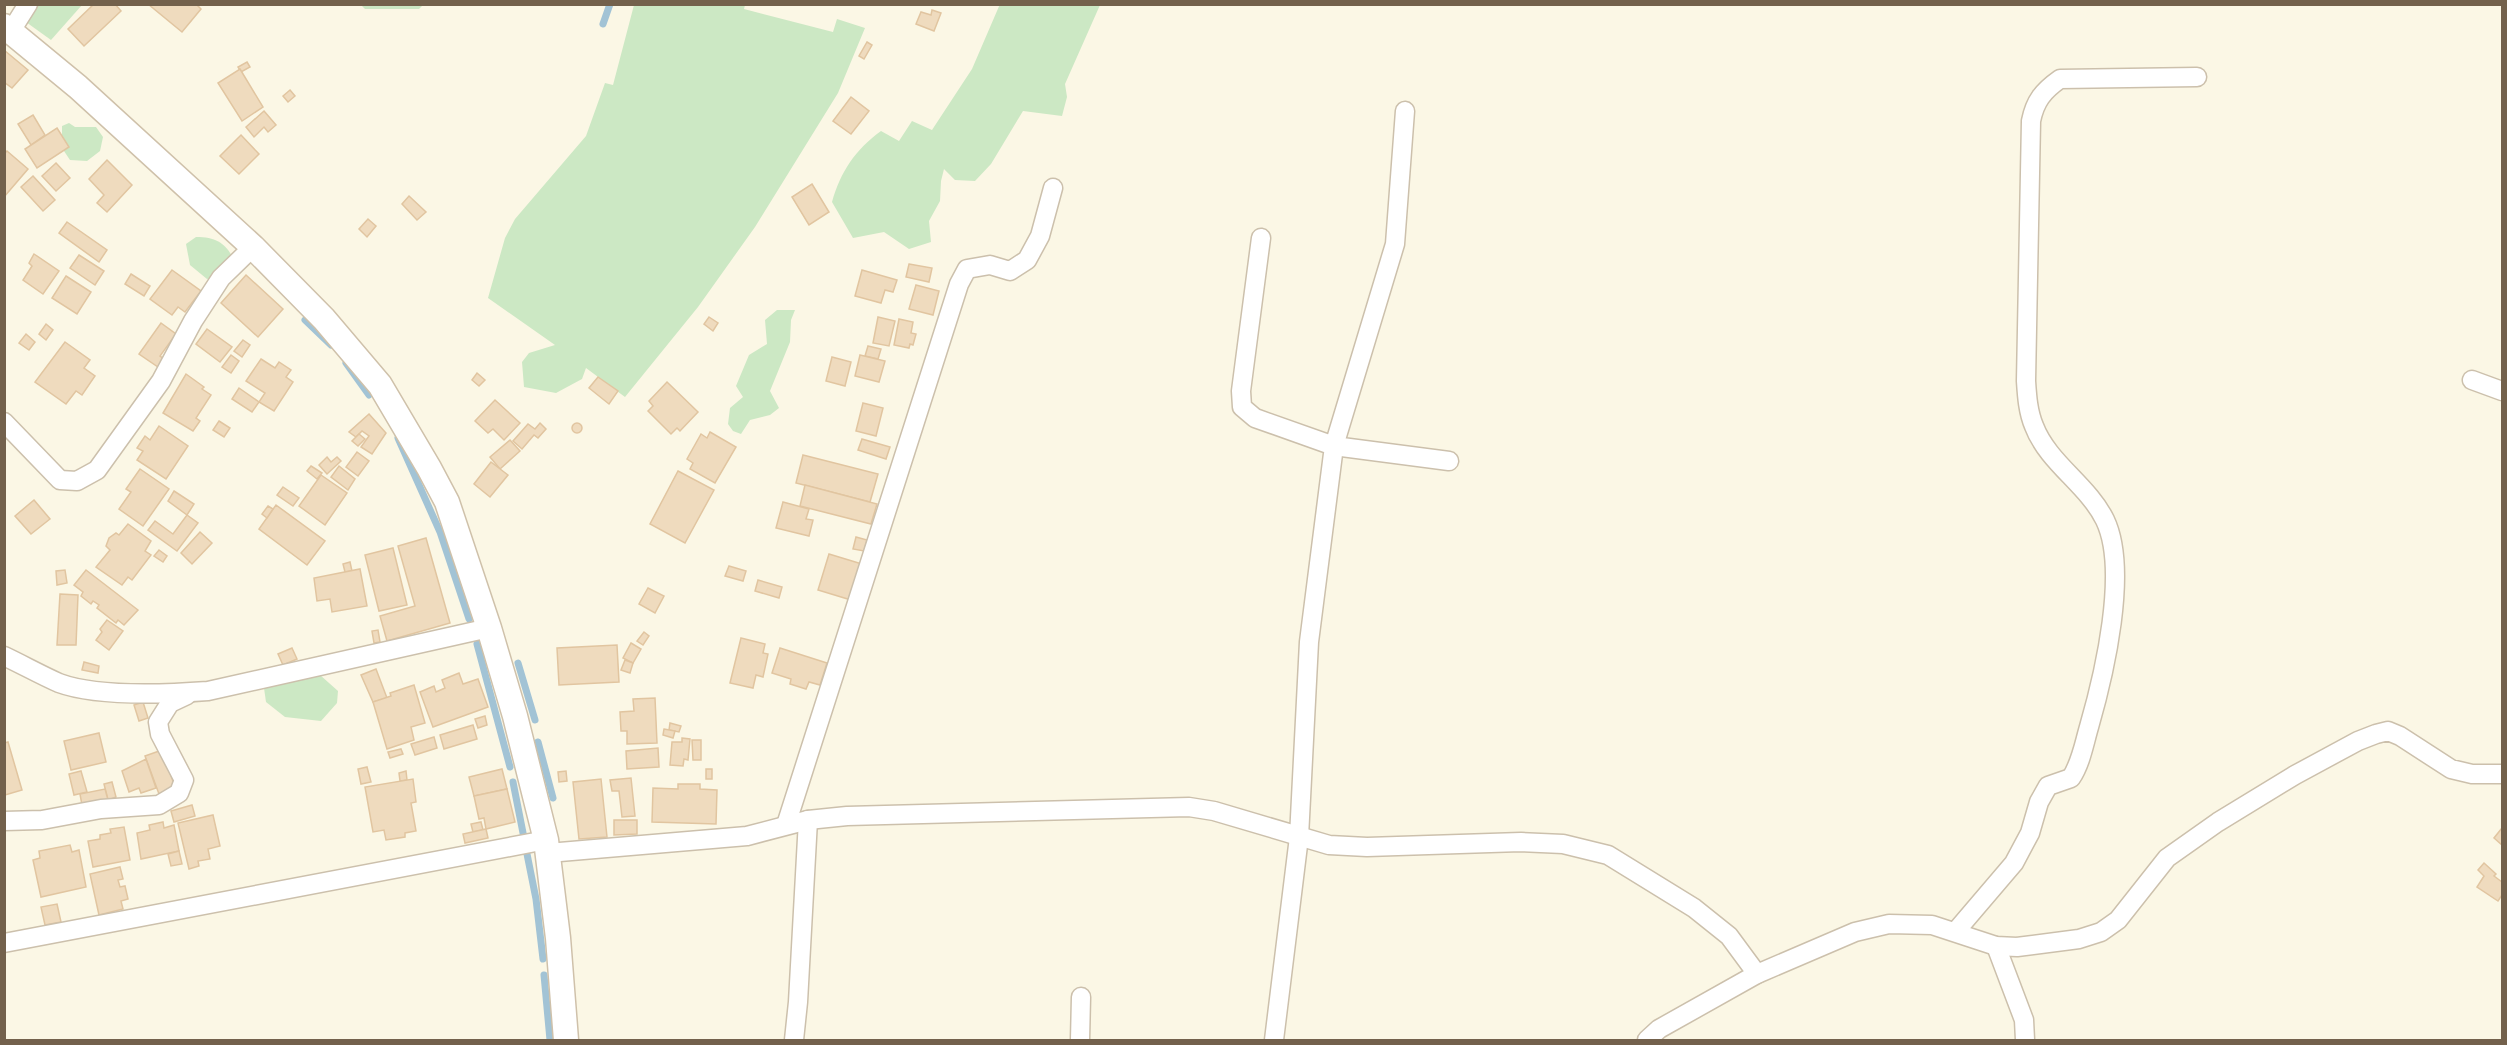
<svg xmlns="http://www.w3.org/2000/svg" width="2507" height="1045" font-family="'Titillium Web',sans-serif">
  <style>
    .green { fill: #cce8c4 }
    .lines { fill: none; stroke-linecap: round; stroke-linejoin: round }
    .stream { stroke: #a2c3d5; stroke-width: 7 }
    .building { fill: #efdbbe; stroke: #e1c5a0; stroke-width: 1.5 }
    .street-casing { stroke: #ccc0ac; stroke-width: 21 }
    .secondary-casing { stroke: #cfc1aa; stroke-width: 27 }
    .street { stroke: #fff; stroke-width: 18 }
    .secondary { stroke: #fff; stroke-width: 24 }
  </style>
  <rect width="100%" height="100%" fill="#fbf7e5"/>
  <g class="green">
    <path d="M 1000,4 L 1100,5 L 1065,84 L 1067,97 L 1062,116 L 1023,111 L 991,164 L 975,181 L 955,180 L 944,169 L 941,181 L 940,201 L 929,221 L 931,242 L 909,249 L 884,232 L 853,238 L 832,202 C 841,171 855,150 881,131 L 899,141 L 912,121 L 932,130 L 972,69 Z"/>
    <polygon points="37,5 82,5 51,40 26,22"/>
    <polygon points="361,5 423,5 419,9 365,9"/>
    <polygon points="634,5 745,5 744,9 833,32 837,19 865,28 838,93 755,227 698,307 625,397 586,368 582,379 556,393 524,387 522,362 529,353 555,345 488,298 505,238 515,219 586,136 605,83 613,85"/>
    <polygon points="69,123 75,127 96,127 103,137 100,151 87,161 70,160 62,148 62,126"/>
    <path d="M 196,237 C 220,237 229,246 237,268 L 231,274 L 207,279 L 190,265 L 186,244 Z"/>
    <polygon points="777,310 795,310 791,320 790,342 770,391 779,408 770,415 750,420 741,434 733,431 728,424 730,408 743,397 736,386 749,355 767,344 765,320"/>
    <polygon points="320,675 338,691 337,703 321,721 285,717 266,702 264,688"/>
  </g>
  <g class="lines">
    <g class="stream">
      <polyline points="603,24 610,4"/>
      <polyline points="305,320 331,345"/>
      <polyline points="346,363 369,395"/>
      <polyline points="398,438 440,532 469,619"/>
      <polyline points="477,644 510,767"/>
      <polyline points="518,663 535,720"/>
      <polyline points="538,742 553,798"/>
      <polyline points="513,782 524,838"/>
      <polyline points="527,854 536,899 543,959"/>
      <polyline points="544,975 550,1040"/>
    </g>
  </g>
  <g class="building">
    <polygon points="94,4 115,4 121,11 84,46 68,29"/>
    <polygon points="148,4 196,4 201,9 182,32"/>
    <polygon points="932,10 941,13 934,31 916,24 921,12 931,15"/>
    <polygon points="867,42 872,45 864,59 859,56"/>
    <polygon points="4,50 28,70 12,88 4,82"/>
    <polygon points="247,62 250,67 241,72 238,67"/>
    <polygon points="240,69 263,107 242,121 218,83"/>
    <polygon points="290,90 295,96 288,102 283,96"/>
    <polygon points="851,97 869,111 851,134 833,121"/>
    <polygon points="264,111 276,125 268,132 264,127 254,137 246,127"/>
    <polygon points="33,115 45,135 31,145 18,124"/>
    <polygon points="57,128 69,147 37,168 25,149"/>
    <polygon points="241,135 259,154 239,174 220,156"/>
    <polygon points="7,151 28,169 4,197 4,154"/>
    <polygon points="107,160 132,185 107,212 97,203 104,195 89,179"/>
    <polygon points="56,163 70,178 56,191 42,176"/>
    <polygon points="33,176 55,200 43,211 21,187"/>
    <polygon points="812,184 829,212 809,225 792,197"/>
    <polygon points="409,196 426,212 417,220 402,204"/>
    <polygon points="368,219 376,226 367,237 359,229"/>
    <polygon points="67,222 107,250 99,262 59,233"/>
    <polygon points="34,254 59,271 43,294 23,280 32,266 29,263"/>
    <polygon points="79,255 104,271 95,285 70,268"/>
    <polygon points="909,264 932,268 929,282 906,277"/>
    <polygon points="172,270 201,291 185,312 178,307 172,315 150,299"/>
    <polygon points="862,270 897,280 893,292 885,290 881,303 855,296"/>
    <polygon points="131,274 150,286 144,296 125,284"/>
    <polygon points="246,275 283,309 258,337 221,303"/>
    <polygon points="66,276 91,292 77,314 52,298"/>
    <polygon points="916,285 939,291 933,315 909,309"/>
    <polygon points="709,317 718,323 713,331 704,324"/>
    <polygon points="878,317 895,321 889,346 873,343"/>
    <polygon points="899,319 913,322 911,333 916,334 913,345 910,344 909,348 894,345"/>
    <polygon points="161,323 176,334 160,356 164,359 158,367 139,354"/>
    <polygon points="46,324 53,330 46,340 39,334"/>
    <polygon points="207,329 232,347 220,362 196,344"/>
    <polygon points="26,334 35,342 29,350 19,343"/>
    <polygon points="243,340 250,345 242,357 234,351"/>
    <polygon points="65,342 90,360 84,368 95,376 82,395 76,391 66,404 35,382"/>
    <polygon points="868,346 881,349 878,359 865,356"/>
    <polygon points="231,355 239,361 231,373 222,367"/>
    <polygon points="860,355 885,361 879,382 855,376"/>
    <polygon points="832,357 851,362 845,386 826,381"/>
    <polygon points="261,359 275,368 279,362 291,370 286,377 293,382 274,411 259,402 265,393 246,381"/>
    <polygon points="477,373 485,380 479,386 472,380"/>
    <polygon points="186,374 204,387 202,389 211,395 196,418 200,421 193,431 163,413"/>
    <polygon points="598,377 618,391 609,404 589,388"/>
    <polygon points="667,382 698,412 680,431 677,428 671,434 648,411 653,406 649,401"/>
    <polygon points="239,388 259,402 252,412 232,399"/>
    <polygon points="495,400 520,423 504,440 493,429 488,433 475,421"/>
    <polygon points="863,403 883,408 876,436 856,431"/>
    <polygon points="369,414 386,433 372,454 361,447 369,436 362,431 356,437 349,432"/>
    <polygon points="219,421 230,428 224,437 213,430"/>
    <circle cx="577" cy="428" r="5"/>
    <polygon points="540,423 546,429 538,438 534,435 522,449 513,441 528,424 535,429"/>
    <polygon points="159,426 188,446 166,479 137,460 143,451 137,448 145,436 150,440"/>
    <polygon points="710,432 736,447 715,483 690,469 693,463 687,459 701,434 707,438"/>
    <polygon points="359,434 365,439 358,446 352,441"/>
    <polygon points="862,439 890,447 886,459 858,450"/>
    <polygon points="510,440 520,451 500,469 490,457"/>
    <polygon points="357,452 369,461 358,476 346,467"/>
    <polygon points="803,455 878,474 870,502 796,483"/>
    <polygon points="327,457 331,462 337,457 341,461 327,474 319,465"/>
    <polygon points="491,462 508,475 490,497 474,484"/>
    <polygon points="311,466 322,473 317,479 307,471"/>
    <polygon points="339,466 355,479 348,490 331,477"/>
    <polygon points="140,469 169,489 143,526 119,509 131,492 126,489"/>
    <polygon points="678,471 714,490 685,543 650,524"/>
    <polygon points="321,475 347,493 325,525 299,506"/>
    <polygon points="805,485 877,504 871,524 800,506"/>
    <polygon points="283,487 299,498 293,506 277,495"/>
    <polygon points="174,491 194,504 187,515 168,501"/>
    <polygon points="34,500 50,519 31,534 15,516"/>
    <polygon points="783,502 809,509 806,519 813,520 809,536 776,528"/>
    <polygon points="276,505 325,541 307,565 259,529"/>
    <polygon points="268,506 273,509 267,518 262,514"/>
    <polygon points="187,515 198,523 177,551 148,530 155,521 173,534"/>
    <polygon points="128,524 151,541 145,551 151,555 132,580 128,577 122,585 96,567 110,550 106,546 109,538 116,533 119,535"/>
    <polygon points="200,532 212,543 192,564 181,553"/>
    <polygon points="856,537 867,540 864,551 853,549"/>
    <polygon points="426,538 450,623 387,641 380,616 415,606 398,546"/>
    <polygon points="393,548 407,605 379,611 365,555"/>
    <polygon points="159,550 167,556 163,562 154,556"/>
    <polygon points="829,554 862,564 851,600 818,590"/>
    <polygon points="350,562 352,571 345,572 343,564"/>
    <polygon points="729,566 746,571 743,581 725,576"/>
    <polygon points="360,569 367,606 332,612 330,599 317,601 314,578"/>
    <polygon points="65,570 67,583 57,585 56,571"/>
    <polygon points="86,570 138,610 124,625 118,620 116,623 97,608 99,605 93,601 91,604 81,596 83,592 74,585"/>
    <polygon points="758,580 782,587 779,598 755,591"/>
    <polygon points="648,588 664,596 655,613 639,604"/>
    <polygon points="60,594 78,595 76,645 57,645"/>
    <polygon points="107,620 123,631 109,650 96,640 102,632 100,629"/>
    <polygon points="378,630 380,642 374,643 372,631"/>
    <polygon points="644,632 649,636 643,645 637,641"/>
    <polygon points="741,638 765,644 763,653 768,654 763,677 756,675 753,688 730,683"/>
    <polygon points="631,643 641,649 633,663 623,658"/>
    <polygon points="617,645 619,682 559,685 557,648"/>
    <polygon points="292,648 297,659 283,665 278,654"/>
    <polygon points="780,648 827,663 820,685 809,682 806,689 790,684 791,679 772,673"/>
    <polygon points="625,660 633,663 630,673 621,670"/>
    <polygon points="84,662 99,666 98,673 82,670"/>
    <polygon points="376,669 387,698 373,702 361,675"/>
    <polygon points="459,673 463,684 478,679 488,707 433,727 420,692 434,686 436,692 445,688 442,680"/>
    <polygon points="414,685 425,723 411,727 414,740 387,749 373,702 391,696 390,693"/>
    <polygon points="655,698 657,743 627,744 627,731 621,731 620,712 634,711 633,699"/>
    <polygon points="143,702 148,718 139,721 134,705"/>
    <polygon points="485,716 487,725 478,728 475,719"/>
    <polygon points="670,723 681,726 679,732 669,730"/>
    <polygon points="473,725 477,739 444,749 440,735"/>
    <polygon points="664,729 675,731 673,738 663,735"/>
    <polygon points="99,733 106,762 71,770 64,741"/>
    <polygon points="434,737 437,748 415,755 411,744"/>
    <polygon points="682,738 690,739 688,760 684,759 683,766 670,765 672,742 682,742"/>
    <polygon points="692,740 701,740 701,760 693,760"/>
    <polygon points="8,742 22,790 5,795 4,743"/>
    <polygon points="658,748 659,767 627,769 626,751"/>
    <polygon points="401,749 403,754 390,758 388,752"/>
    <polygon points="162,750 175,787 159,794 145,756"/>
    <polygon points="146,759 156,788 141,793 139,788 129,792 122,771"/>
    <polygon points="367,767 371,782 361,784 358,769"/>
    <polygon points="502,769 507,789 474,796 469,777"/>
    <rect x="706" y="769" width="6" height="10"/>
    <polygon points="81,771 87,792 74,795 69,774"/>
    <polygon points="406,771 407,780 400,781 399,773"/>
    <polygon points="566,771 567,781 559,782 558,772"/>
    <polygon points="631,778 635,816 622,817 619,791 612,791 610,780"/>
    <polygon points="413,779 416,802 411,803 416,831 405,833 405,837 386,840 384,830 373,832 365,787"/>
    <polygon points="601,779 607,837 579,839 573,782"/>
    <polygon points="112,782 116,797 108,800 104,784"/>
    <polygon points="678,784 700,784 700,789 717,790 716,824 652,822 653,788 678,789"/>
    <polygon points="105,789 108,800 82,805 80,794"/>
    <polygon points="507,789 515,822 486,829 484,818 479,819 474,796"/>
    <polygon points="192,805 195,816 174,822 171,811"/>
    <polygon points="213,815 220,846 208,849 210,859 198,861 199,866 189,869 178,823"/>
    <polygon points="614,820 637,820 637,834 614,835"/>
    <polygon points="163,822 164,828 174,825 179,851 141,859 137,833 150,830 149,825"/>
    <polygon points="481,822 483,830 473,832 471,824"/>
    <polygon points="124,827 130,860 93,867 88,841 100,839 100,835 111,833 110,829"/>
    <polygon points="2502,828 2502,845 2494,838"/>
    <polygon points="486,829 488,838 465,843 463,834"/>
    <polygon points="70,845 72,852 79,850 86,887 41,897 33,860 40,858 39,851"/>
    <polygon points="179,851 182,864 171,866 168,854"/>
    <polygon points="2484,863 2496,874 2494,876 2502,882 2502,895 2498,901 2477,887 2484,876 2478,870"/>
    <polygon points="120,867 123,879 118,880 120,887 125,886 128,899 121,901 123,909 99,915 90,874"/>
    <polygon points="57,904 61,922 45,925 41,907"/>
  </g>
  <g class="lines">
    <g class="street-casing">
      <g id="street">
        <polyline points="11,31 28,4"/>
        <polyline points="1405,111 1395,244 1334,446 1449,461"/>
        <polyline points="1261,238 1241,391 1242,407 1255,418 1334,446 1309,642 1299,837 1274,1040"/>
        <polyline points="2472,380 2502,391"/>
        <polyline points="4,422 60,480 77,481 97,470 161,381 193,321 221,278 253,247"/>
        <path d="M 4,656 C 23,665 41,675 59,683 C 97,697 167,694 208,691 L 489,628"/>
        <polyline points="4,821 42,820 101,809 159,805 179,793 184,780 160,734 158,722 170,703 187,695"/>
        <polyline points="786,825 959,284 967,269 990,265 1010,271 1027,260 1040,236 1053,188"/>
        <polyline points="548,853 747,836 808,820 847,816 1189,807 1214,811 1329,845 1367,847 1521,842 1563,844 1608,855 1694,908 1729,936 1757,974"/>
        <path d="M 1956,931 L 2014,863 L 2030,833 L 2039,802 L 2048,786 L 2071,778 C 2081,763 2084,744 2089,727 C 2104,675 2129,570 2105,520 C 2088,485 2048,463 2034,426 C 2028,412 2027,396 2026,381 L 2031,121 C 2035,101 2043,91 2060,79 L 2197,77"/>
        <polyline points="4,943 546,840"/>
        <polyline points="1996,946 2024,1020 2025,1040"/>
        <polyline points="794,1040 798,1002 808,820"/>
        <polyline points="1080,1040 1081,997"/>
        <polyline points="1647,1040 1659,1029 1757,974 1855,932 1889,924 1932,925 1996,946 2017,947 2079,939 2101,932 2118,920 2167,858 2218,822 2295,775 2358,741 2376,734 2388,731 2400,736 2451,769 2472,774 2502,774"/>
      </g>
    </g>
    <g class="secondary-casing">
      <polyline id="secondary" points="4,26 78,87 253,247 324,319 380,385 429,468 447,502 489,628 515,716 546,840 558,938 566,1040"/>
    </g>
    <use href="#street" class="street"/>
    <use href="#secondary" class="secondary"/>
  </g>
  <rect width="2507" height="1045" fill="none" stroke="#73614c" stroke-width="12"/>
</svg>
